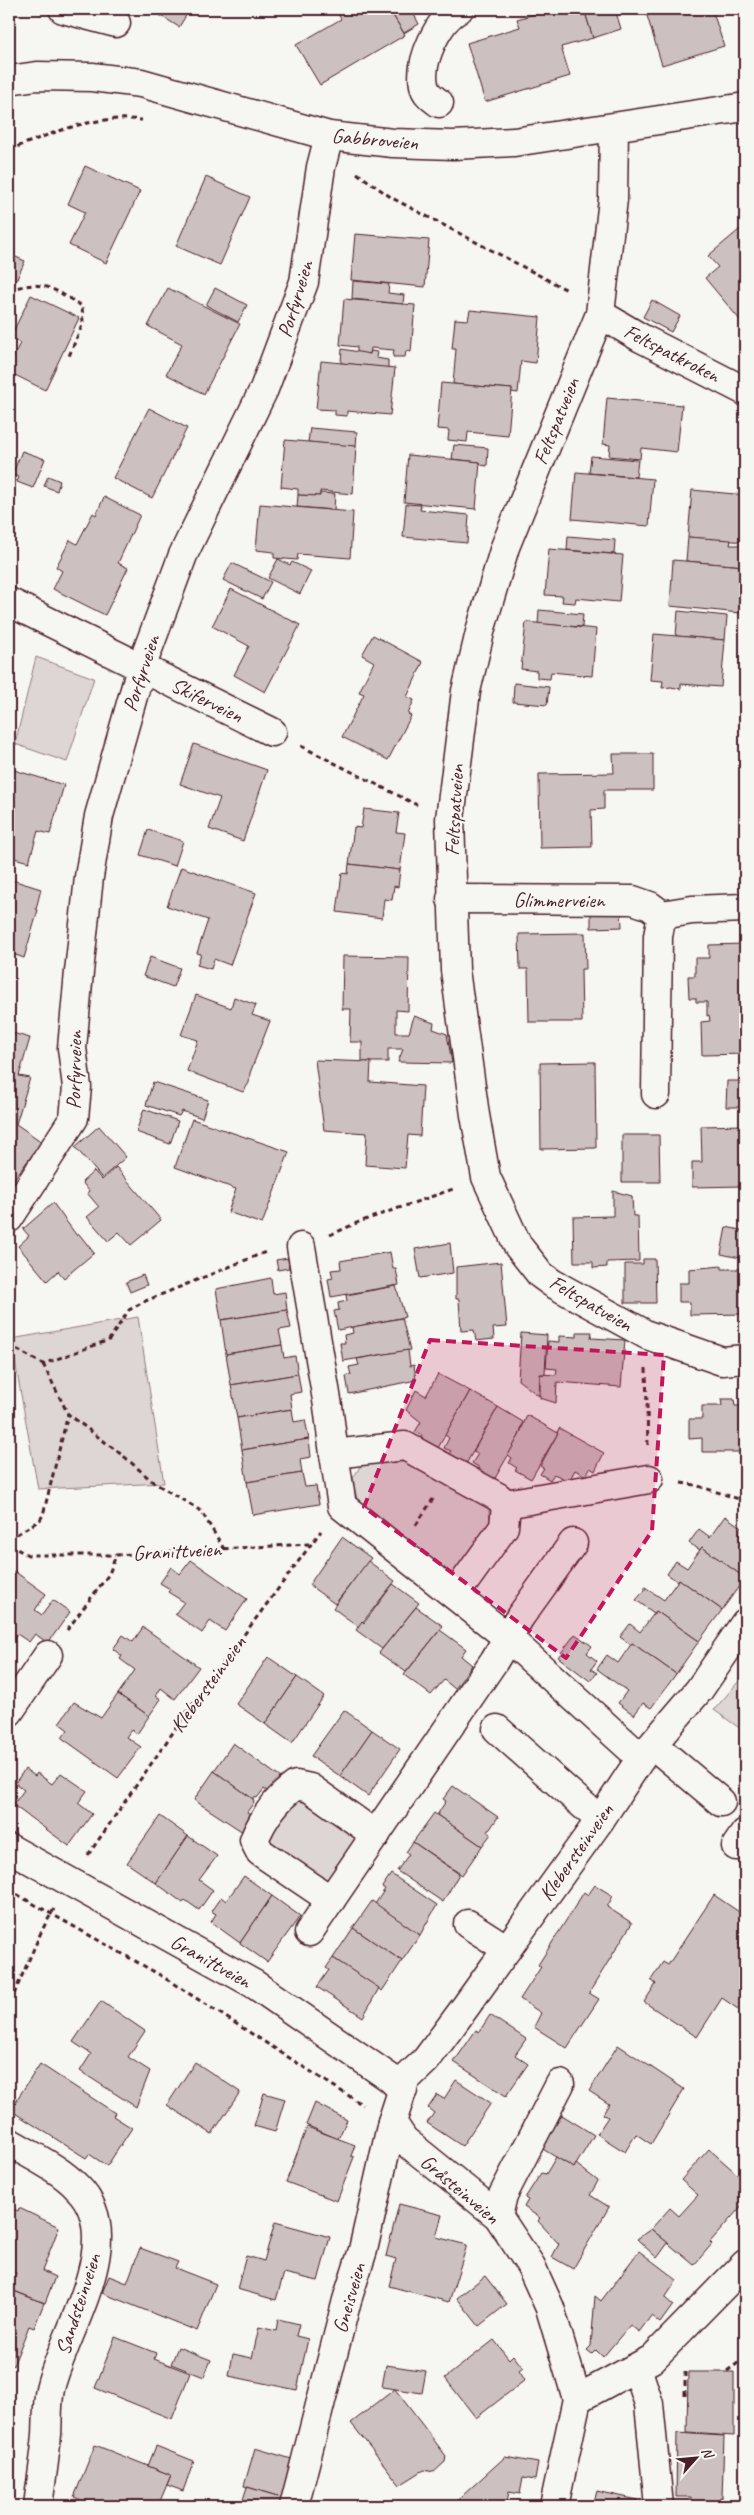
<svg xmlns="http://www.w3.org/2000/svg" width="754" height="2515" font-family="Caveat,sans-serif">
  <style>
    .green { fill: #ddd6d5; stroke: #947a80 }
    .building { fill: #ccc1c0; stroke: #4a1f2b }
    .lines { fill: none; stroke-linecap: round; stroke-linejoin: round }
    .minor-casing { stroke: #4a1f2b; stroke-width: 31 }
    .major-casing { stroke: #4a1f2b; stroke-width: 31 }
    .path { stroke: #4a1f2b; stroke-width: 3; stroke-dasharray: 5 4; stroke-linecap: butt }
    .minor { stroke: #f6f6f2; stroke-width: 28 }
    .major { stroke: #f6f6f2; stroke-width: 28 }
    .marked { fill: #c2185b; fill-opacity: 0.2; stroke: #c2185b; stroke-width: 4; stroke-dasharray: 10 6; stroke-linejoin: round }
    .labels { text-anchor: middle; stroke-width: 4.5; stroke-linejoin: round; paint-order: stroke }
    .street-label { font-size: 21px; fill: #4a1f2b; stroke: #f6f6f2 }
  </style>
  <rect width="100%" height="100%" fill="#f6f6f2"/>
  <filter id="ink" filterUnits="userSpaceOnUse"><feTurbulence type="fractalNoise" baseFrequency=".02" numOctaves="2"/><feDisplacementMap in="SourceGraphic" scale="10" xChannelSelector="R" yChannelSelector="G"/><feConvolveMatrix kernelMatrix="1 2 1 2 8 2 1 2 1" color-interpolation-filters="sRGB"/></filter>
  <g filter="url(#ink)">
    <g class="green">
      <polygon points="36,657 94,678 67,762 15,744"/>
      <polygon points="138,1317 164,1483 38,1489 11,1339"/>
      <polygon points="401,1456 488,1502 491,1529 454,1580 358,1505 353,1478 363,1462"/>
      <polygon points="745,1674 745,1732 714,1710"/>
      <polygon points="303,1794 360,1835 326,1885 263,1841"/>
    </g>
    <g class="building">
      <polygon points="150,9 190,9 179,27"/>
      <polygon points="335,9 389,9 405,35 320,85 296,45 341,19"/>
      <polygon points="389,9 411,9 419,24 404,33"/>
      <polygon points="552,9 584,9 593,38 561,47 570,76 485,102 467,43 520,27 517,19"/>
      <polygon points="584,9 615,9 621,29 593,38"/>
      <polygon points="645,9 712,9 724,46 662,65"/>
      <polygon points="85,166 140,191 106,263 69,245 85,212 68,204"/>
      <polygon points="206,177 250,197 220,265 176,246"/>
      <polygon points="745,225 745,326 705,278 718,267 708,256"/>
      <polygon points="355,234 429,240 425,287 351,280"/>
      <polygon points="9,254 25,261 15,283 9,280"/>
      <polygon points="353,281 389,284 388,293 404,295 403,304 352,299"/>
      <polygon points="168,288 240,324 204,394 166,374 182,344 148,326"/>
      <polygon points="215,288 247,305 238,322 206,305"/>
      <polygon points="31,295 79,318 45,390 9,372 9,366 20,343 10,338"/>
      <polygon points="344,299 415,305 411,352 406,351 405,357 393,357 394,350 371,348 370,354 357,353 357,347 340,345"/>
      <polygon points="652,300 680,316 671,332 643,317"/>
      <polygon points="470,310 540,317 536,363 521,361 518,393 511,392 512,389 453,384 456,349 452,349 455,319 468,320"/>
      <polygon points="342,349 370,354 371,351 377,352 376,358 388,360 388,368 341,363"/>
      <polygon points="321,361 395,368 390,415 347,411 347,416 335,415 335,410 316,409"/>
      <polygon points="441,383 512,389 508,436 468,432 467,442 448,440 449,430 437,429"/>
      <polygon points="607,398 682,405 677,452 641,448 640,459 609,456 610,445 603,444"/>
      <polygon points="149,408 187,428 152,498 113,478"/>
      <polygon points="310,428 357,432 356,447 308,442"/>
      <polygon points="285,440 356,446 353,494 320,491 320,496 298,495 298,489 281,487"/>
      <polygon points="454,445 488,448 487,466 481,465 480,462 452,459"/>
      <polygon points="22,451 45,459 33,488 17,482 19,477 12,475"/>
      <polygon points="408,455 480,462 476,509 404,502"/>
      <polygon points="591,456 638,460 636,477 589,473"/>
      <polygon points="576,472 653,479 649,526 572,519"/>
      <polygon points="48,476 60,481 57,491 44,486"/>
      <polygon points="692,490 745,495 745,542 688,537"/>
      <polygon points="320,493 335,494 334,510 297,507 298,495 320,496"/>
      <polygon points="104,497 140,515 118,563 128,568 105,615 53,589 62,571 56,567 70,540 77,544 93,513 96,515"/>
      <polygon points="260,504 353,512 350,558 298,554 297,560 274,558 274,552 256,550"/>
      <polygon points="406,504 421,505 420,510 469,515 467,543 403,537"/>
      <polygon points="568,536 615,540 614,554 567,550"/>
      <polygon points="688,537 731,540 730,545 745,545 744,566 686,561"/>
      <polygon points="549,549 623,555 619,602 576,598 575,603 562,602 563,596 545,595"/>
      <polygon points="278,559 290,565 292,562 311,571 300,594 268,578"/>
      <polygon points="673,560 744,566 740,613 670,606"/>
      <polygon points="232,563 271,582 262,599 223,580"/>
      <polygon points="231,589 300,625 265,692 234,675 249,646 212,626"/>
      <polygon points="539,610 583,614 582,627 538,624"/>
      <polygon points="678,611 727,616 725,640 676,636"/>
      <polygon points="526,622 596,629 592,676 551,672 550,679 537,678 537,671 521,669"/>
      <polygon points="654,634 725,640 721,687 681,684 681,689 671,687 662,688 663,681 650,680"/>
      <polygon points="373,635 423,662 407,697 414,700 408,714 411,716 388,760 342,737 364,694 359,692 374,662 362,655"/>
      <polygon points="514,683 549,687 547,705 513,702"/>
      <polygon points="194,744 267,770 243,841 209,829 220,798 180,784"/>
      <polygon points="613,754 653,754 653,790 604,790 604,809 591,810 592,847 540,848 539,774 614,773"/>
      <polygon points="14,770 64,785 50,834 38,831 29,862 14,858 12,865 9,864 9,788"/>
      <polygon points="364,809 399,813 396,832 405,833 400,870 349,864 354,827 361,828"/>
      <polygon points="148,830 183,841 175,866 140,855"/>
      <polygon points="349,864 400,870 398,887 394,886 392,900 384,899 382,918 337,912 342,873 348,874"/>
      <polygon points="181,867 256,893 230,965 214,959 211,969 197,965 201,954 197,953 208,920 167,906"/>
      <polygon points="9,879 41,889 36,909 38,910 24,958 13,954 9,970"/>
      <polygon points="621,910 622,927 591,928 591,911"/>
      <polygon points="585,933 586,969 581,969 582,1022 529,1022 528,969 520,969 519,934"/>
      <polygon points="745,944 745,1054 702,1055 701,1022 710,1021 709,1015 707,1016 707,1002 696,1002 696,998 689,998 688,976 695,976 695,958 709,958 709,945"/>
      <polygon points="343,956 409,957 408,1011 396,1010 396,1033 409,1033 414,1016 434,1023 433,1029 447,1034 452,1063 398,1062 403,1049 388,1049 388,1062 362,1062 362,1042 350,1042 351,1009 342,1009"/>
      <polygon points="150,957 180,968 173,987 143,976"/>
      <polygon points="196,995 231,1008 234,997 256,1005 252,1015 270,1021 250,1073 249,1083 243,1092 187,1071 198,1040 181,1035"/>
      <polygon points="9,1032 30,1038 19,1076 30,1078 16,1124 42,1142 11,1183 9,1181"/>
      <polygon points="315,1060 371,1062 370,1082 423,1086 420,1136 408,1135 405,1168 365,1165 367,1133 324,1130"/>
      <polygon points="595,1062 596,1148 541,1149 540,1063"/>
      <polygon points="727,1081 745,1081 745,1107 726,1107"/>
      <polygon points="153,1082 208,1100 202,1118 182,1111 179,1116 146,1105"/>
      <polygon points="144,1109 178,1121 170,1144 136,1132"/>
      <polygon points="192,1119 289,1152 262,1224 228,1212 236,1189 175,1167"/>
      <polygon points="745,1125 745,1186 692,1187 692,1162 702,1162 701,1126"/>
      <polygon points="99,1126 126,1157 102,1178 75,1147"/>
      <polygon points="622,1135 659,1135 660,1182 622,1182"/>
      <polygon points="116,1167 161,1220 131,1245 119,1232 108,1241 87,1217 99,1207 87,1193 89,1191 82,1182 94,1171 102,1180"/>
      <polygon points="613,1191 632,1196 633,1216 638,1216 639,1261 607,1262 607,1267 593,1268 593,1262 574,1262 573,1217 613,1216"/>
      <polygon points="53,1203 77,1236 79,1234 94,1253 64,1278 58,1271 47,1281 18,1246 29,1236 23,1229"/>
      <polygon points="726,1227 745,1231 745,1259 721,1254"/>
      <polygon points="450,1243 453,1273 420,1278 415,1249"/>
      <polygon points="390,1252 393,1269 396,1269 399,1285 331,1297 328,1279 333,1278 331,1270 341,1269 340,1261"/>
      <polygon points="288,1258 289,1268 278,1270 276,1260"/>
      <polygon points="643,1259 655,1259 656,1303 625,1303 625,1264 643,1264"/>
      <polygon points="501,1262 507,1327 493,1328 494,1339 476,1341 474,1330 461,1331 459,1299 456,1299 456,1267"/>
      <polygon points="722,1266 722,1269 745,1269 745,1314 690,1315 690,1302 679,1302 679,1283 689,1283 689,1269"/>
      <polygon points="143,1275 147,1285 130,1292 126,1282"/>
      <polygon points="271,1278 273,1294 285,1292 287,1310 221,1320 216,1289"/>
      <polygon points="396,1286 405,1317 338,1330 334,1311 339,1310 338,1303 347,1301 346,1295"/>
      <polygon points="287,1310 291,1328 279,1330 282,1345 226,1354 221,1320"/>
      <polygon points="402,1318 410,1350 343,1361 340,1343 345,1343 344,1335 353,1333 352,1327"/>
      <polygon points="577,1332 592,1332 591,1338 625,1340 621,1387 557,1382 556,1403 540,1398 540,1374 556,1375 557,1369 546,1368 548,1341 559,1342 559,1336 577,1337"/>
      <polygon points="521,1333 547,1335 545,1374 540,1374 539,1396 518,1380"/>
      <polygon points="282,1345 284,1358 295,1356 298,1374 231,1385 226,1354"/>
      <polygon points="408,1350 410,1366 414,1365 416,1380 349,1394 346,1376 351,1375 349,1367 359,1365 357,1359"/>
      <polygon points="298,1374 301,1392 290,1394 292,1409 237,1418 231,1385"/>
      <polygon points="438,1374 470,1391 438,1448 420,1439 422,1435 415,1432 421,1422 406,1410 416,1390 426,1396"/>
      <polygon points="470,1391 498,1407 466,1464 449,1454 451,1451 444,1448 449,1438 445,1435"/>
      <polygon points="721,1399 734,1399 735,1406 745,1406 745,1452 702,1452 702,1438 689,1439 689,1419 702,1419 702,1406 722,1406"/>
      <polygon points="498,1407 523,1422 519,1436 494,1480 478,1471 480,1468 472,1463 478,1454 473,1452"/>
      <polygon points="292,1409 294,1422 305,1420 309,1439 242,1450 237,1418"/>
      <polygon points="527,1415 558,1433 531,1479 515,1470 517,1468 509,1463 512,1458 508,1455 519,1436"/>
      <polygon points="559,1428 604,1453 595,1471 590,1468 586,1476 575,1470 569,1481 554,1474 550,1480 540,1474 544,1468 540,1466 558,1433 557,1433"/>
      <polygon points="309,1439 311,1457 300,1459 302,1473 247,1482 242,1450"/>
      <polygon points="302,1473 305,1487 316,1486 319,1504 253,1515 247,1482"/>
      <polygon points="725,1516 745,1530 745,1578 702,1547 700,1550 689,1543 699,1529 710,1537"/>
      <polygon points="342,1537 371,1558 335,1604 309,1585"/>
      <polygon points="702,1547 745,1578 722,1610 679,1579 677,1581 667,1574 676,1561 687,1568"/>
      <polygon points="191,1560 247,1599 225,1631 210,1621 202,1633 175,1614 184,1602 168,1592 170,1589 160,1583 171,1567 180,1574"/>
      <polygon points="368,1561 395,1581 359,1627 333,1608"/>
      <polygon points="14,1571 46,1594 35,1610 42,1615 53,1600 70,1612 48,1643 35,1634 29,1642 17,1634 9,1646 9,1578"/>
      <polygon points="679,1579 722,1610 699,1641 656,1611 654,1613 636,1600 645,1590 645,1587 664,1600"/>
      <polygon points="393,1584 419,1603 382,1649 356,1630 362,1621 364,1623"/>
      <polygon points="416,1607 443,1626 406,1672 379,1653"/>
      <polygon points="656,1611 699,1641 676,1674 632,1643 631,1645 620,1637 630,1624 640,1632"/>
      <polygon points="143,1627 199,1667 175,1699 161,1688 156,1696 161,1699 149,1716 118,1694 135,1670 120,1659 122,1656 113,1649 123,1635 133,1642"/>
      <polygon points="440,1630 466,1649 461,1656 472,1665 455,1689 444,1680 431,1695 404,1675"/>
      <polygon points="575,1634 592,1646 587,1653 597,1661 591,1669 597,1673 590,1681 558,1657"/>
      <polygon points="632,1643 676,1674 651,1708 643,1703 634,1715 618,1703 627,1691 597,1669 607,1655 618,1663"/>
      <polygon points="268,1657 297,1677 265,1724 236,1704"/>
      <polygon points="297,1677 324,1696 292,1743 265,1724"/>
      <polygon points="118,1694 149,1716 137,1734 131,1730 126,1737 141,1747 118,1778 62,1738 68,1730 59,1723 74,1702 101,1718"/>
      <polygon points="344,1710 372,1730 340,1776 311,1756"/>
      <polygon points="372,1730 400,1749 368,1796 340,1776"/>
      <polygon points="233,1743 281,1778 270,1793 264,1789 257,1798 254,1797 253,1799 214,1771"/>
      <polygon points="25,1769 35,1776 37,1773 52,1784 61,1773 87,1791 78,1803 92,1814 69,1846 13,1805 24,1790 15,1783"/>
      <polygon points="214,1771 253,1799 254,1802 247,1812 254,1817 243,1832 194,1800"/>
      <polygon points="453,1786 498,1817 488,1832 491,1834 482,1846 437,1815 446,1801 443,1799"/>
      <polygon points="434,1813 482,1846 462,1875 413,1842"/>
      <polygon points="160,1816 188,1836 156,1883 127,1863"/>
      <polygon points="188,1836 217,1856 199,1880 213,1890 199,1910 185,1900 183,1903 156,1883"/>
      <polygon points="413,1842 459,1874 443,1902 397,1871 409,1854 406,1852"/>
      <polygon points="391,1874 437,1905 420,1935 375,1904 385,1889 382,1887"/>
      <polygon points="244,1876 272,1896 240,1943 211,1922 216,1914 211,1911 221,1897 226,1901"/>
      <polygon points="595,1885 613,1896 607,1907 632,1923 589,1993 599,1999 567,2048 534,2027 541,2013 520,1999 541,1967 538,1965 584,1892 588,1895"/>
      <polygon points="714,1895 745,1916 745,1934 738,1944 745,1949 745,1999 738,2009 722,1998 697,2037 644,2002 656,1984 651,1980 663,1962 668,1965"/>
      <polygon points="272,1896 300,1916 267,1962 240,1943"/>
      <polygon points="372,1901 420,1935 402,1961 353,1928"/>
      <polygon points="353,1928 402,1961 382,1991 333,1958"/>
      <polygon points="333,1958 379,1988 363,2017 317,1987 329,1970 326,1968"/>
      <polygon points="101,2001 145,2031 128,2057 150,2071 136,2107 80,2071 91,2054 73,2042"/>
      <polygon points="490,2015 526,2039 515,2055 528,2064 506,2096 454,2062 476,2030 479,2032"/>
      <polygon points="618,2045 684,2089 651,2144 636,2134 625,2152 597,2134 608,2117 603,2114 609,2104 589,2091"/>
      <polygon points="195,2062 240,2092 212,2134 167,2105"/>
      <polygon points="40,2064 115,2113 113,2116 132,2128 107,2166 89,2154 86,2158 10,2110"/>
      <polygon points="456,2080 491,2103 462,2146 427,2123 434,2113 428,2108 437,2095 444,2099"/>
      <polygon points="264,2093 285,2099 275,2132 254,2126"/>
      <polygon points="315,2103 347,2120 338,2139 306,2125"/>
      <polygon points="562,2115 594,2135 574,2168 541,2148"/>
      <polygon points="307,2127 355,2145 351,2156 354,2157 337,2201 286,2182"/>
      <polygon points="709,2149 745,2181 745,2202 710,2242 712,2244 694,2265 651,2229 670,2208 679,2216 698,2195 681,2180"/>
      <polygon points="556,2157 574,2168 576,2164 598,2181 590,2195 609,2207 573,2269 552,2257 559,2244 538,2221 540,2218 524,2207 528,2200 525,2198 541,2173 546,2174"/>
      <polygon points="399,2204 442,2215 436,2237 467,2245 449,2302 389,2286 396,2259 386,2256"/>
      <polygon points="9,2207 18,2211 19,2208 59,2227 42,2271 55,2277 45,2303 9,2289 16,2273 9,2270"/>
      <polygon points="275,2222 330,2237 318,2281 284,2273 276,2300 237,2289 246,2256 264,2261"/>
      <polygon points="651,2229 668,2243 657,2258 637,2239"/>
      <polygon points="140,2248 178,2262 175,2268 216,2284 197,2331 102,2293 109,2276 127,2283"/>
      <polygon points="639,2251 677,2280 665,2298 673,2305 660,2323 651,2316 639,2332 630,2325 603,2357 596,2350 592,2354 587,2350 591,2346 595,2296 601,2301"/>
      <polygon points="485,2276 507,2304 479,2326 457,2298"/>
      <polygon points="11,2290 44,2303 34,2328 29,2326 13,2366 9,2364 9,2296"/>
      <polygon points="278,2319 299,2324 296,2336 308,2339 297,2390 229,2376 233,2354 252,2358 259,2327 276,2331"/>
      <polygon points="115,2337 156,2353 154,2359 190,2373 172,2419 95,2388"/>
      <polygon points="494,2340 509,2359 513,2355 523,2368 519,2371 525,2380 476,2418 445,2378"/>
      <polygon points="178,2347 211,2360 204,2377 171,2364"/>
      <polygon points="386,2365 426,2371 422,2393 382,2387"/>
      <polygon points="688,2372 734,2372 734,2436 687,2433"/>
      <polygon points="395,2389 446,2456 445,2462 434,2472 424,2470 400,2485 351,2423"/>
      <polygon points="677,2433 724,2436 722,2498 720,2498 720,2506 691,2506 691,2497 676,2497"/>
      <polygon points="95,2445 171,2475 158,2506 96,2506 74,2497"/>
      <polygon points="156,2446 194,2461 183,2491 167,2485 171,2475 148,2466"/>
      <polygon points="255,2448 295,2460 284,2498 244,2486"/>
      <polygon points="505,2457 538,2463 535,2480 523,2478 520,2494 509,2492 506,2506 451,2506"/>
      <polygon points="247,2487 284,2498 282,2506 241,2506"/>
      <polygon points="597,2491 638,2500 637,2506 593,2506"/>
      <polygon points="199,2502 215,2506 198,2506"/>
    </g>
    <g class="lines">
      <g class="minor-casing">
        <g id="minor">
          <polyline points="63,9 116,23"/>
          <path d="M 439,103 C 432,98 425,93 424,85 C 419,61 438,20 459,9"/>
          <polyline points="614,128 613,199 600,314 505,547 481,628 466,691 450,819 455,970 475,1115 486,1177 518,1246 541,1275 552,1283 647,1335 722,1361 745,1359"/>
          <polyline points="600,314 641,338 745,391"/>
          <polyline points="9,602 272,732"/>
          <polyline points="451,899 633,900 650,906 662,915 692,910 745,908"/>
          <polyline points="656,1094 658,936 662,915"/>
          <polyline points="9,1218 74,1118 77,1087 72,1048 79,972 89,877 99,816 141,668 183,555 264,389 304,282 321,167 329,136"/>
          <polyline points="301,1247 328,1406 334,1454"/>
          <polyline points="455,1595 504,1527 506,1504"/>
          <polyline points="9,1712 48,1655"/>
          <polyline points="497,1729 600,1820"/>
          <polyline points="653,1745 721,1802"/>
          <polyline points="641,1758 699,1690 745,1623"/>
          <polyline points="736,1846 745,1833"/>
          <polyline points="9,1848 254,1984 390,2078 403,2090"/>
          <path d="M 331,1900 L 260,1852 L 254,1840 C 263,1818 276,1799 296,1785 L 310,1788 L 376,1835"/>
          <polyline points="468,1924 507,1949"/>
          <polyline points="309,1932 494,1661 520,1617 573,1543"/>
          <polyline points="392,2122 404,2140 498,2216 531,2266 550,2308 577,2399 554,2506"/>
          <path d="M 9,2142 C 32,2156 59,2168 78,2188 C 129,2239 63,2332 50,2389 C 47,2403 48,2420 47,2434 C 45,2458 41,2482 38,2506"/>
          <polyline points="498,2216 503,2195 560,2084"/>
          <polyline points="637,2368 649,2404 659,2506"/>
          <polyline points="577,2399 652,2359 745,2264"/>
          <polyline points="294,2506 347,2300 363,2250 392,2122 406,2079 426,2060 466,2006 600,1820 641,1758 507,1637 342,1506 334,1454 405,1446 498,1497 506,1504 649,1479"/>
        </g>
      </g>
      <g class="major-casing">
        <polyline id="major" points="9,80 37,76 92,77 141,83 329,136 393,143 453,145 514,142 745,107"/>
      </g>
      <g class="path">
        <path d="M 9,150 C 52,133 95,114 142,120"/>
        <polyline points="357,173 392,198 569,291"/>
        <path d="M 9,290 C 43,279 52,288 82,306 L 83,323 L 69,356"/>
        <polyline points="301,746 417,805"/>
        <polyline points="330,1235 359,1222 456,1188"/>
        <polyline points="9,1345 43,1364 109,1340 129,1310 143,1302 268,1251"/>
        <polyline points="43,1364 68,1414 126,1458 153,1482 201,1511 224,1549"/>
        <polyline points="646,1368 648,1447"/>
        <polyline points="681,1483 695,1485 745,1501"/>
        <polyline points="416,1525 433,1499"/>
        <polyline points="9,1539 40,1520 43,1515 68,1414"/>
        <polyline points="9,1545 28,1555 115,1555"/>
        <polyline points="67,1630 109,1574 116,1555 309,1544"/>
        <polyline points="88,1855 194,1702 321,1531"/>
        <polyline points="9,1890 160,1975 363,2105"/>
        <polyline points="14,1994 42,1930 54,1909"/>
        <polyline points="727,2371 745,2358"/>
        <polyline points="685,2372 685,2396 688,2396"/>
      </g>
      <use href="#minor" class="minor"/>
      <use href="#major" class="major"/>
    </g>
  </g>
  <path class="marked" d="M 430,1340 L 664,1355 L 652,1531 L 566,1658 L 364,1507 Z"/>
  <g class="labels">
    <g class="street-label">
      <text transform="translate(375 139) rotate(5)" y="7">Gabbroveien</text>
      <text transform="translate(295 299) rotate(-73)" y="7">Porfyrveien</text>
      <text transform="translate(672 353) rotate(27)" y="7">Feltspatkroken</text>
      <text transform="translate(556 421) rotate(-68)" y="7">Feltspatveien</text>
      <text transform="translate(141 673) rotate(-72)" y="7">Porfyrveien</text>
      <text transform="translate(207 700) rotate(26)" y="7">Skiferveien</text>
      <text transform="translate(454 810) rotate(-87)" y="7">Feltspatveien</text>
      <text x="559" y="907">Glimmerveien</text>
      <text transform="translate(74 1070) rotate(-89)" y="7">Porfyrveien</text>
      <text transform="translate(591 1303) rotate(30)" y="7">Feltspatveien</text>
      <text transform="translate(177 1551) rotate(-3)" y="7">Granittveien</text>
      <text transform="translate(208 1684) rotate(-54)" y="7">Klebersteinveien</text>
      <text transform="translate(576 1852) rotate(-55)" y="7">Klebersteinveien</text>
      <text transform="translate(211 1961) rotate(29)" y="7">Granittveien</text>
      <text transform="translate(460 2189) rotate(40)" y="7">Gråsteinveien</text>
      <text transform="translate(349 2298) rotate(-74)" y="7">Gneisveien</text>
      <text transform="translate(78 2304) rotate(-72)" y="7">Sandsteinveien</text>
    </g>
  </g>
  <rect width="754" height="2515" fill="none" stroke="#f6f6f2" stroke-width="30"/>
  <rect x="15" y="15" width="724" height="2485" fill="none" stroke="#4a1f2b" stroke-width="2" filter="url(#ink)"/>
  <g transform="translate(696 2458) rotate(63)" stroke="#f6f6f2" stroke-width="4" paint-order="stroke">
  <path d="M0-4L9 19L0 12L-9 19Z" fill="#4a1f2b"/>
  <text y="-8" font-size="14" font-weight="bold" text-anchor="middle" fill="#4a1f2b">N</text>
  </g>
</svg>
